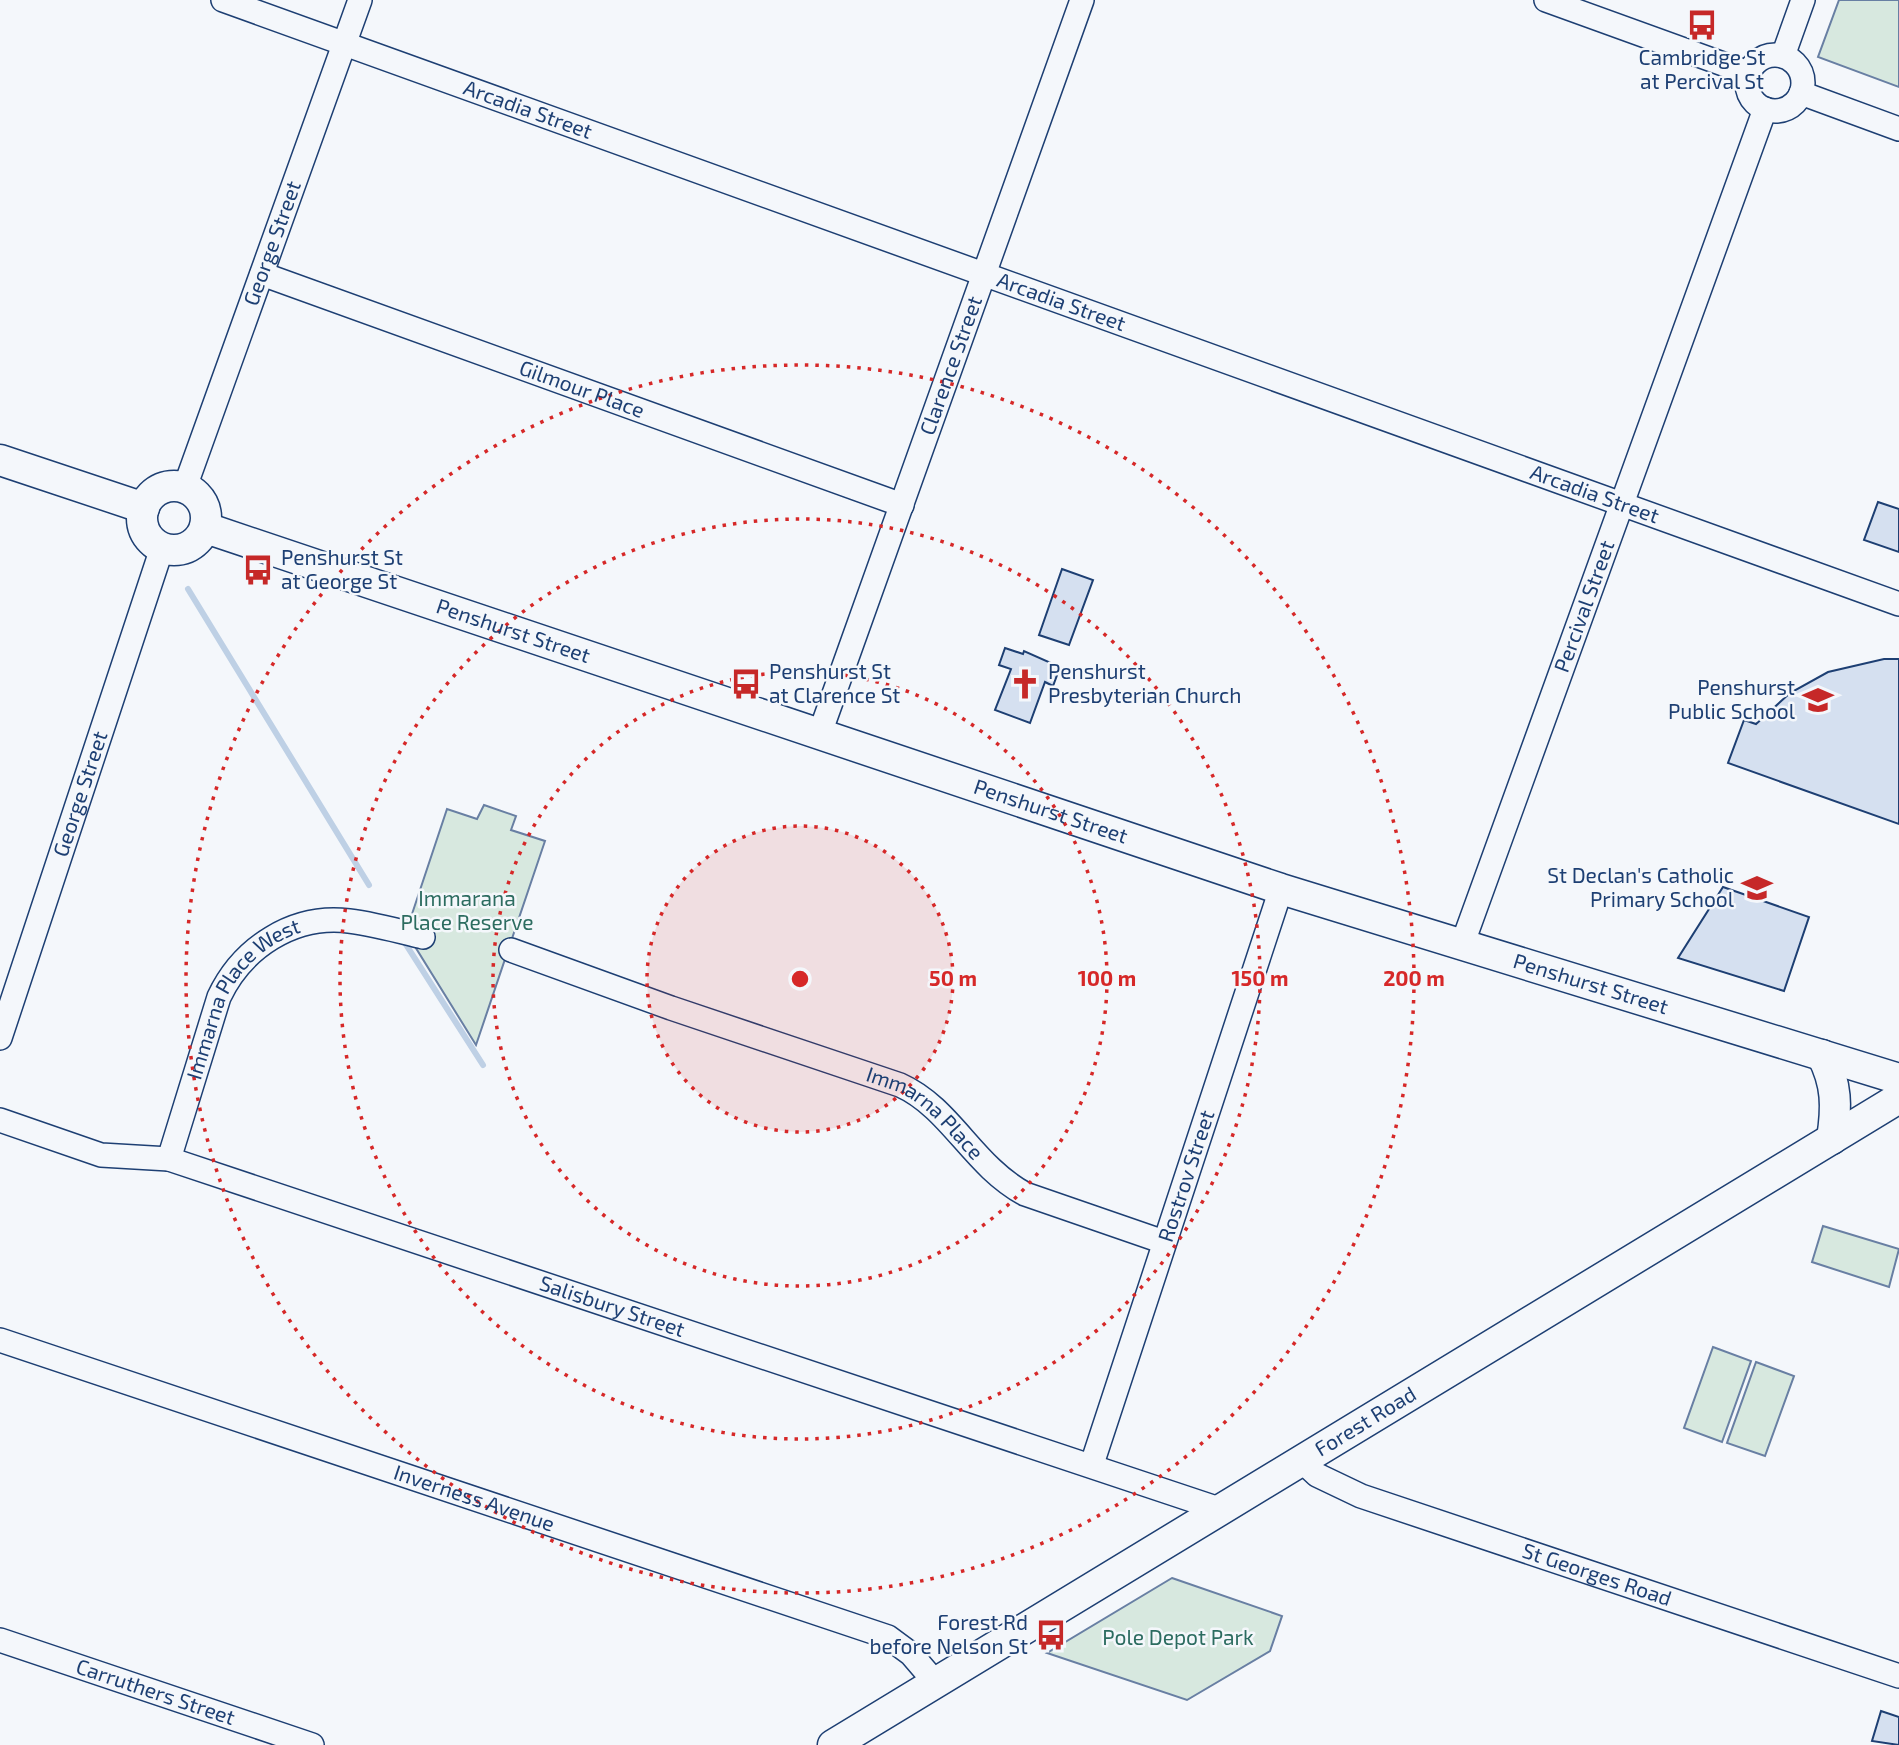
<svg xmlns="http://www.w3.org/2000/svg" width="1899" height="1745" font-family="'Exo 2',sans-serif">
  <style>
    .green { fill: #d7e8df; stroke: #687fa3; stroke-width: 2 }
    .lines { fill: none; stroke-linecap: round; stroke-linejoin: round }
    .stream { stroke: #bed0e5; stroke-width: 6 }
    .building { fill: #d5e0f0; stroke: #1d3f73; stroke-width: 2 }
    .minor-casing { stroke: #1d3f73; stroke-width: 26 }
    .major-casing { stroke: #1d3f73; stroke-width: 33 }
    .minor { stroke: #f4f7fb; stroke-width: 23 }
    .major { stroke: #f4f7fb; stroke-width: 30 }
    .ring { fill: none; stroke: #d62828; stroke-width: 3.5; stroke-dasharray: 3.5 7 }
    .labels { text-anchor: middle; stroke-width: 5; stroke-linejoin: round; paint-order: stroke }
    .poi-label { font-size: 21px; fill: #1d3f73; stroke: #f4f7fb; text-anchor: start }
    .street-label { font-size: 21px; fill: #1d3f73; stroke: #f4f7fb }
    .park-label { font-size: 21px; fill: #2c6c60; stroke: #f4f7fb }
    .centre { fill: #d62828; stroke: #f4f7fb; stroke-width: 3.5 }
    .ring-label { font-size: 21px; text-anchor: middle; font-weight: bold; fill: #d62828; stroke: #f4f7fb; stroke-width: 5; stroke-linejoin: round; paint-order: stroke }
  </style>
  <rect width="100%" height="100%" fill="#f4f7fb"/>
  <g class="green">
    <polygon points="1839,0 1899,0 1899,87 1818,57"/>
    <polygon points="484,805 516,816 511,830 545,841 476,1045 406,932 447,809 477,819"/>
    <polygon points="1823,1226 1899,1249 1889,1287 1812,1262"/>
    <polygon points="1713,1347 1751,1361 1722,1442 1684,1428"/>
    <polygon points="1756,1362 1794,1376 1765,1456 1727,1443"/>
    <polygon points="1172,1578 1282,1616 1270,1651 1187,1700 1047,1653"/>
  </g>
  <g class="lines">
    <g class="stream">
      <polyline points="188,589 369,885"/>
      <polyline points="405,943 483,1065"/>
    </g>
  </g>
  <g class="building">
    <polygon points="1878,502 1899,509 1899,552 1864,540"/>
    <polygon points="1062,569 1093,580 1069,645 1039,635"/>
    <polygon points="1005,648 1023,654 1024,651 1060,667 1053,686 1045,682 1030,723 995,710 1011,669 999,665"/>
    <polygon points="1884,659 1899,659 1899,824 1728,763 1744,720 1756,724 1790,693 1828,672"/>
    <polygon points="1723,887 1809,917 1784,991 1678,958"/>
    <polygon points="1881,1711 1899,1717 1899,1745 1872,1741"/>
  </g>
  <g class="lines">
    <g class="minor-casing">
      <g id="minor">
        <path id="s1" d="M 223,0 L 1899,604"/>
        <polyline points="1546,0 1748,73"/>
        <circle cx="1775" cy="83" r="28"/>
        <polyline points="1783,56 1803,0"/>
        <polyline points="1801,93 1899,129"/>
        <path id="s2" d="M 262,274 L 902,505"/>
        <path id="s3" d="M 185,487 L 360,0"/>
        <path id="s4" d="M 820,733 L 1082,0"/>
        <path id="s5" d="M 1462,945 L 1765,109"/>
        <path id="s6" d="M 511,950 L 671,1008 L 900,1085 C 951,1108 972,1165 1025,1194 L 1164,1242"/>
        <path id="s7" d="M 0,1038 L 162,548"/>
        <path id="s8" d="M 0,1120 L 101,1155 L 169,1159 L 1222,1510"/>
        <path id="s9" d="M 169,1159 L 219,997 C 242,948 293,914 349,921 C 374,924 399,931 423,937"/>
        <path id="s10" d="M 0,1340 L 888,1637 L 911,1654 L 935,1682"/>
        <path id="s11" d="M 1302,1461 L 1317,1475 L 1361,1496 L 1899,1676"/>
        <path id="s12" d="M 1092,1464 L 1281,889"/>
        <path id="s13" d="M 0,1640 L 312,1745"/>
      </g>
    </g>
    <g class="major-casing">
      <g id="major">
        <polyline points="0,460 144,508"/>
        <circle cx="174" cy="518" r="32"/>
        <path id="s14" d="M 206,528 L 1281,889 L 1899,1079"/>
        <path d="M 1822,1055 C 1837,1084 1837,1107 1832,1139"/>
        <path id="s15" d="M 833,1745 L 1899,1098"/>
      </g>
    </g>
    <use href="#minor" class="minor"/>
    <use href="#major" class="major"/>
  </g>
  <circle cx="800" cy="979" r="153" fill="#d62828" fill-opacity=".12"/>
  <g class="ring">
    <circle cx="800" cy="979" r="153"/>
    <circle cx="800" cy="979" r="307"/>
    <circle cx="800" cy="979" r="460"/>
    <circle cx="800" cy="979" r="614"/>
  </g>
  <defs>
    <g id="bus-bare" transform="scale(2.415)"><path d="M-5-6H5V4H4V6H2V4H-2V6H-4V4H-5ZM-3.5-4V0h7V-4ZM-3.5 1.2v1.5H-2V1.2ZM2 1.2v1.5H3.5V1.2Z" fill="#c62828" stroke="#f4f7fb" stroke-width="2.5" paint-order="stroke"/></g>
    <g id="church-bare" transform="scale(2.415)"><path d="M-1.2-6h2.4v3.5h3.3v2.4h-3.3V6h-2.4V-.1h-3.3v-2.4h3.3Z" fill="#c62828" stroke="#f4f7fb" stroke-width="2.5" paint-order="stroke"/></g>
    <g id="school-bare" transform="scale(2.415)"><path d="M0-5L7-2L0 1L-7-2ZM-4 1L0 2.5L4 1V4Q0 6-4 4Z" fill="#c62828" stroke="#f4f7fb" stroke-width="2.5" paint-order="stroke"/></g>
  </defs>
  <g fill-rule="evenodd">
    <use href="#bus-bare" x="1702" y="25"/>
    <use href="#bus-bare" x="258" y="570"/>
    <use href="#bus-bare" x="746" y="684"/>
    <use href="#church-bare" x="1025" y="684"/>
    <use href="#school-bare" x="1818" y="700"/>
    <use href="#school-bare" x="1757" y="888"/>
    <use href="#bus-bare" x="1051" y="1635"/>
  </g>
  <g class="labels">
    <g class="poi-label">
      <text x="1702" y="65" text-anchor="middle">Cambridge St<tspan x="1702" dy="24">at Percival St</tspan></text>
      <text x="281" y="565">Penshurst St<tspan x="281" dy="24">at George St</tspan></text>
      <text x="769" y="679">Penshurst St<tspan x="769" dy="24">at Clarence St</tspan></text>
      <text x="1048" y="679">Penshurst<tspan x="1048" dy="24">Presbyterian Church</tspan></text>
      <text x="1795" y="695" text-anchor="end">Penshurst<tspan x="1795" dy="24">Public School</tspan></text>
      <text x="1734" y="883" text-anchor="end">St Declan's Catholic<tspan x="1734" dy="24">Primary School</tspan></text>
      <text x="1028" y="1630" text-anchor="end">Forest Rd<tspan x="1028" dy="24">before Nelson St</tspan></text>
    </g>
    <g class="street-label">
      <text dy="7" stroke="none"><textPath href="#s1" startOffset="324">Arcadia Street</textPath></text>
      <text dy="7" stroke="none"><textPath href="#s3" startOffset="259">George Street</textPath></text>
      <text dy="7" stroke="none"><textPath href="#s1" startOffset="891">Arcadia Street</textPath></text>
      <text dy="7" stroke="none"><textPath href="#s4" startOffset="390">Clarence Street</textPath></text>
      <text dy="7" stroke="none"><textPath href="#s2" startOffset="340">Gilmour Place</textPath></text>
      <text dy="7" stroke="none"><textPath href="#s1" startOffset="1458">Arcadia Street</textPath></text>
      <text dy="7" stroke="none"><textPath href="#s5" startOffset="360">Percival Street</textPath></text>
      <text dy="7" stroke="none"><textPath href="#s14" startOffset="324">Penshurst Street</textPath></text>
      <text dy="7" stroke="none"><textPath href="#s7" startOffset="257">George Street</textPath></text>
      <text dy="7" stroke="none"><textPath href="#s14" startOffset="891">Penshurst Street</textPath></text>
      <text dy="7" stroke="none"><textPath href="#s14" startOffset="1458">Penshurst Street</textPath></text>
      <text dy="7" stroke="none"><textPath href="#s9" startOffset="182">Immarna Place West</textPath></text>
      <text dy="7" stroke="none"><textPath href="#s6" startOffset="448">Immarna Place</textPath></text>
      <text dy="7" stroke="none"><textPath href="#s12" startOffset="303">Rostrov Street</textPath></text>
      <text dy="7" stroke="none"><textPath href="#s8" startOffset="642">Salisbury Street</textPath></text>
      <text dy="7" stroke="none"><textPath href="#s15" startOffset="623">Forest Road</textPath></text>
      <text dy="7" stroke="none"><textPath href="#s10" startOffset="500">Inverness Avenue</textPath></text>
      <text dy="7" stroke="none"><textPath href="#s11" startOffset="318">St Georges Road</textPath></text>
      <text dy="7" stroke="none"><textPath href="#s13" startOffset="164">Carruthers Street</textPath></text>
    </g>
    <g class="park-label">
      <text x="467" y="906">Immarana<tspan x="467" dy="24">Place Reserve</tspan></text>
      <text x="1178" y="1645">Pole Depot Park</text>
    </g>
  </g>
  <circle cx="800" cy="979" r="10" class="centre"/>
  <g class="ring-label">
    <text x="953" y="986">50 m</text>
    <text x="1107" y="986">100 m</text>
    <text x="1260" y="986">150 m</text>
    <text x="1414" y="986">200 m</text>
  </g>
</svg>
